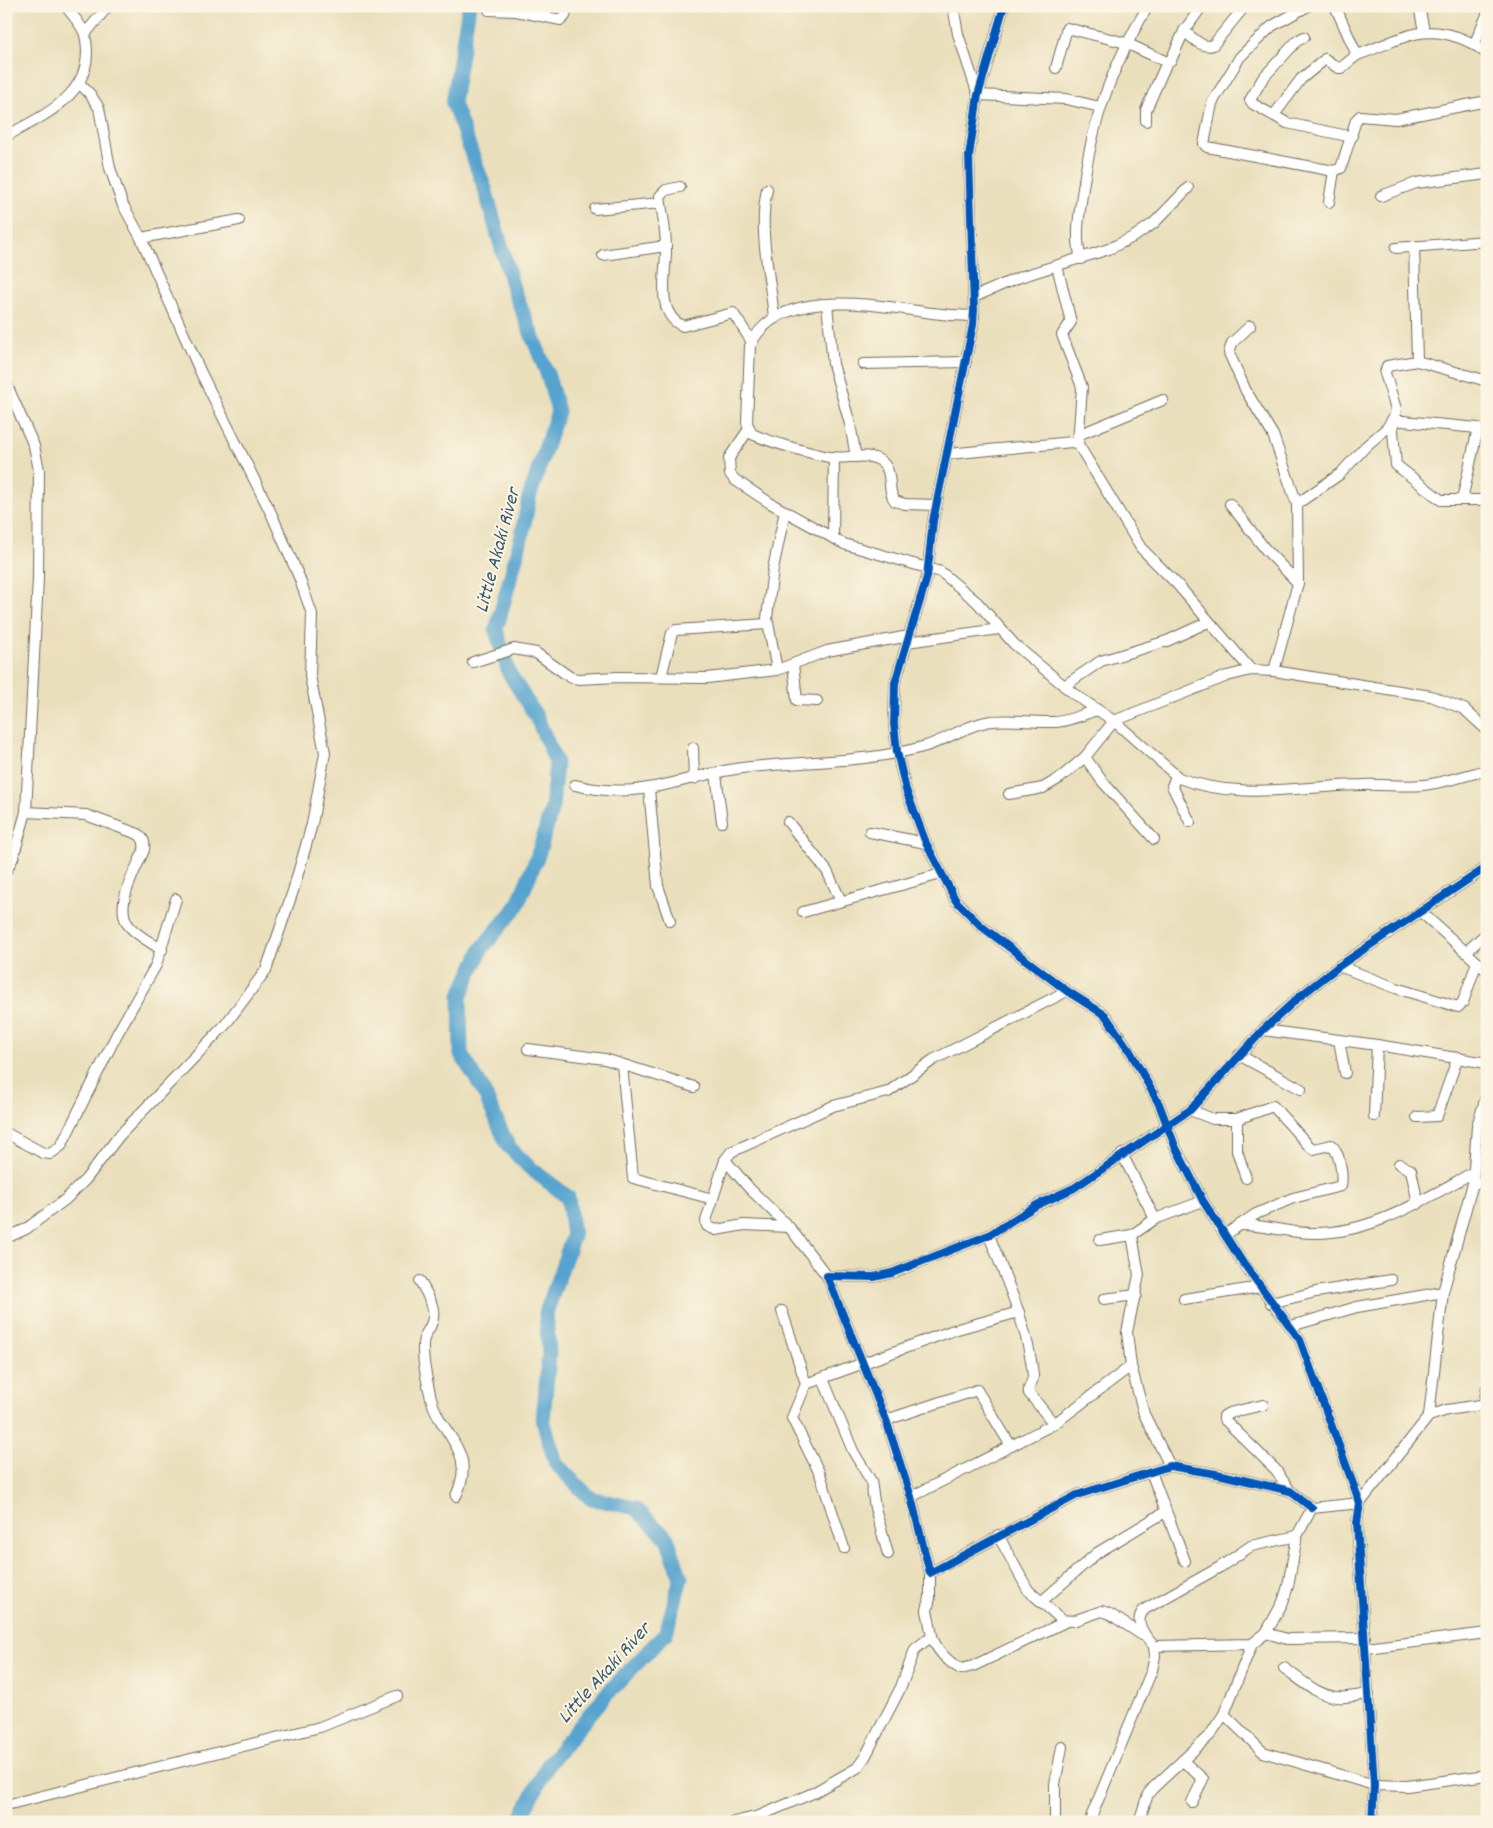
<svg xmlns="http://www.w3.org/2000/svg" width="1493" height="1828" font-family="Dekko,sans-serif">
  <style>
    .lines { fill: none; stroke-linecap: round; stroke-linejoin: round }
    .river { stroke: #54a3ce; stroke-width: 15 }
    .minor-casing { stroke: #6e6a5e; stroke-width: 12 }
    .minor { stroke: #fff; stroke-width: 10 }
    .cycleway-casing { stroke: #fcf5e5; stroke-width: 11 }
    .cycleway { stroke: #0057b8; stroke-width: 8 }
    .labels { text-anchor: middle; stroke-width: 4; stroke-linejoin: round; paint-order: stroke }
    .water-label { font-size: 20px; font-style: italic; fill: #3b5b6c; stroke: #fcf5e5 }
  </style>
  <rect width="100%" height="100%" fill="#fcf5e5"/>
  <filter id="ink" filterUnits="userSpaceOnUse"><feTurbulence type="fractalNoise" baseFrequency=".02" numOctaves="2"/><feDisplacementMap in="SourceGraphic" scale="10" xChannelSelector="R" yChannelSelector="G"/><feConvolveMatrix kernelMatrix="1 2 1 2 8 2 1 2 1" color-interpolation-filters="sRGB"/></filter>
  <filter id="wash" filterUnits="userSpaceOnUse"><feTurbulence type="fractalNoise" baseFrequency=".0096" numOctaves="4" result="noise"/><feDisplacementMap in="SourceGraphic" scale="20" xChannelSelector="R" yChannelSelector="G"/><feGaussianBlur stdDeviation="1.12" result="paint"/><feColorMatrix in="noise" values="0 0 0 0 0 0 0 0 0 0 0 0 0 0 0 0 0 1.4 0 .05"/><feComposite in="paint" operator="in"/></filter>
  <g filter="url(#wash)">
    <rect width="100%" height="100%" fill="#eadfbc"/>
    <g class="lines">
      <polyline class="river" points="469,6 453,103 485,189 513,288 547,373 558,411 529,498 522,535 496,630 509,673 536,716 556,762 552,808 538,855 517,906 482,948 460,996 461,1054 482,1088 508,1146 529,1167 568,1197 573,1236 546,1313 549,1355 543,1420 556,1464 590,1498 635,1508 667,1538 681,1578 666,1633 605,1696 549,1763 519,1822"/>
    </g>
  </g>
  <g filter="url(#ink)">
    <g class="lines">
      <g class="minor-casing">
        <g id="minor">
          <polyline points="953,6 958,34 978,95 1066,99 1100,107"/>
          <polyline points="1004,6 978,95 969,156 974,310 973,325 933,521 927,577 895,683 894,724 897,752 906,790 926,843 956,901 981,926 1067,991 1105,1015 1131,1053 1159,1104 1175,1146 1203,1201 1239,1257 1300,1340 1360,1503 1357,1523 1374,1785 1372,1822"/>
          <polyline points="1308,6 1272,26 1240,57 1212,103 1204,144 1207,147 1334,171 1341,168 1356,120 1360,116 1396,119 1487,101"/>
          <path d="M 1335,6 L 1357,55 C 1394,43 1417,23 1457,37 C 1467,40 1479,47 1487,54"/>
          <polyline points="1419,6 1424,31"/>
          <polyline points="489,10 516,11 561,20 565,16 567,6"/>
          <polyline points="1184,31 1202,6"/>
          <polyline points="85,34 108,6"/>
          <polyline points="1304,37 1297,41 1263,78 1250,100 1253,104 1287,123 1352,137"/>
          <polyline points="1474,45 1487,15"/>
          <path d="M 1056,68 L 1067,28 L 1126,43 L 1167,62 L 1171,60 L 1184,31 C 1193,38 1202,49 1213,45 L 1245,6"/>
          <polyline points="1274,115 1301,79 1323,61 1325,59 1338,68 1341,68 1357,55"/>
          <polyline points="1146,121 1146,110 1167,62"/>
          <path d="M 6,136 C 47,114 98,92 85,35 C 83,26 71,14 66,6"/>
          <path d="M 680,187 L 666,190 L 660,196 C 662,213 666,230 666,247 C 667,270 654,314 683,326 L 733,313 L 752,342"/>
          <path d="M 767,189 C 758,233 770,274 774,318"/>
          <polyline points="1381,196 1416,183 1487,174"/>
          <polyline points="1329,202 1334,171"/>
          <polyline points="595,209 661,203"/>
          <polyline points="141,238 239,220"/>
          <polyline points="1414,246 1417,361"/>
          <polyline points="1396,248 1487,241"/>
          <polyline points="603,255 666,246"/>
          <path d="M 1081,259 C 1075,238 1079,216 1082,195 C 1092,121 1110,70 1148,6"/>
          <polyline points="1057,266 1071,322 1062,335 1082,387 1078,444"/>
          <polyline points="974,297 1020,277 1109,249 1135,236 1154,223 1188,188"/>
          <polyline points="827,305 833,364 850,424 856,457"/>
          <polyline points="1250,326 1232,343 1229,353 1246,391 1273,435 1297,504 1298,583 1274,671"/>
          <polyline points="863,364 966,362"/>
          <polyline points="6,383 34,446 39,470 38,579 26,812 13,858 6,871"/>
          <path d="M 749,429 L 729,458 L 730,474 L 735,480 L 770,503 L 844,544 L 941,572 L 977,602 L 1014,644 L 1074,694 L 1114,721 L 1179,778 C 1237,801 1302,786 1362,785 C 1382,784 1403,787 1423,785 C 1444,783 1466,775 1487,770"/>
          <polyline points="1078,435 1163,400"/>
          <polyline points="948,454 1072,442 1078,444 1141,548 1177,584 1251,670"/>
          <polyline points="1462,500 1478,428 1392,420 1396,465 1441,500 1487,500"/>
          <polyline points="1230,504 1266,550 1298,583"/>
          <polyline points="1297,504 1340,474 1366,446 1387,428 1394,417 1396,409 1385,373 1387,366 1417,361 1487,381"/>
          <path d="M 936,505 L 905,504 L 895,501 C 886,490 894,472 882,462 C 868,451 846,460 829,457 C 809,453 770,442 752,434 L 747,423 L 750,346 C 778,284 879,306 932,313 C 946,315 960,316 974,316"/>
          <polyline points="833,538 834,457"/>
          <polyline points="907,642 999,629"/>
          <polyline points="473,662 514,649 536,653 570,677 578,679 618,677 707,678 777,670 827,651 909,636"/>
          <polyline points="793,664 797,700 817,701"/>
          <polyline points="777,670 767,618 773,569 785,511"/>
          <polyline points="661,677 672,633 676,630 767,624"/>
          <polyline points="1064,686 1101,661 1167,641 1208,622"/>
          <polyline points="693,748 694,779"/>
          <polyline points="1085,757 1102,781 1154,839"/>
          <polyline points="716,774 722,822"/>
          <polyline points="1176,776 1172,786 1190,822"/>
          <path d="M 575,785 C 642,802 680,776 742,768 C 801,761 869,763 926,746 C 946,740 965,726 986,722 C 1008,718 1031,723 1054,722 C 1067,722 1084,714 1097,710"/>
          <polyline points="649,789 658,886 670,921"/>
          <polyline points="1009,794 1043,788 1060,778 1085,757 1114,721 1227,676 1251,670 1274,671 1431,696 1464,709 1487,730"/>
          <path d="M 26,812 L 86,815 L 138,834 C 144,839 145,842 144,850 C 136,870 112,907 130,927 C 138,936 152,943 162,950"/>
          <polyline points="788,822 827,871 841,901"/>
          <polyline points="870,832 926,843"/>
          <polyline points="803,912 941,874"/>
          <polyline points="1421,912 1487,971"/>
          <polyline points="1467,951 1487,933"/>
          <polyline points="1339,966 1396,988 1458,1007 1463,1002 1477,962"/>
          <polyline points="1263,1030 1377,1045 1487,1063"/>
          <polyline points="1339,1040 1345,1073"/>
          <polyline points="528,1049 605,1059 694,1087"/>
          <polyline points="1239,1055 1301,1089"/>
          <polyline points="622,1065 633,1178 713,1199"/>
          <path d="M 1190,1110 L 1213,1119 L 1237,1119 L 1273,1106 L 1309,1146 L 1314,1149 L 1331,1145 C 1340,1152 1343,1175 1341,1186 L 1293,1198 L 1256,1214 L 1225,1235"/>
          <polyline points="1374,1116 1377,1045"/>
          <polyline points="1417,1117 1437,1116 1458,1057"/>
          <polyline points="1237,1119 1237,1151 1246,1178"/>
          <polyline points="6,1133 43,1153 50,1154 61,1146 117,1034 156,965 176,899"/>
          <polyline points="1122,1154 1155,1219"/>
          <polyline points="725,1160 750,1189 789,1227 827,1276"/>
          <polyline points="1399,1164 1411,1170 1418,1204"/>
          <polyline points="1473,1183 1487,1183"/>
          <path d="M 1241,1225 C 1266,1225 1289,1233 1313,1233 C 1371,1234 1423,1200 1472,1173"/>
          <polyline points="789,1227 744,1225 716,1230 707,1226 706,1221 725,1160 731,1152 833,1106 888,1092 933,1060 1067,991"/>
          <path d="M 989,1235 C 1006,1280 1028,1326 1033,1375 C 1034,1382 1027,1386 1029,1393 L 1054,1424"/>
          <polyline points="6,1238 26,1229 66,1199 86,1179 119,1136 225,1025 266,970 293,891 312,824 325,753 310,676 312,614 299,577 271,513 201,373 141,238 122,203 110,168 99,108 90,94 80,84"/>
          <polyline points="1100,1240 1132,1235"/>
          <path d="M 420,1281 C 428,1297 439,1309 430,1327 C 427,1332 423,1338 423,1344 C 422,1361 427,1381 431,1398 C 440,1436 478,1449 456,1496"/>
          <polyline points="1104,1299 1136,1295"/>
          <polyline points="1184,1299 1261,1287"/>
          <polyline points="1271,1303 1316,1292 1391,1280"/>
          <polyline points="782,1311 806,1384 954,1330 1019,1312"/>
          <polyline points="1291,1326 1357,1307 1443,1292"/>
          <polyline points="1131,1366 1127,1332 1139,1275 1132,1235 1155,1219 1203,1201"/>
          <polyline points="823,1379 853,1451 871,1481 875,1508 888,1554"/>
          <polyline points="806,1384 792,1418 820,1474 844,1548"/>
          <polyline points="1263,1405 1229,1413 1224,1416 1224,1419 1276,1470 1290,1491"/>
          <polyline points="1486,1409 1484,1404 1487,1388"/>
          <polyline points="1429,1416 1443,1292 1473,1183 1477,1126 1487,1094"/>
          <polyline points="886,1420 977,1390 1011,1446"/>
          <polyline points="1151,1472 1185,1561"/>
          <polyline points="911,1497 1054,1424 1131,1366 1144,1414 1170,1466"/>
          <polyline points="1312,1508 1290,1491 1222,1475 1170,1466 1077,1495 930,1573 911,1497 886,1420 827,1276 874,1277 892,1273 989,1235 1037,1205 1074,1188 1190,1110 1263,1030 1299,997 1339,966 1487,867"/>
          <polyline points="998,1535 1028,1590 1062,1620 1073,1621 1102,1611 1110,1614 1142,1635"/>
          <polyline points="1041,1602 1097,1553 1165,1512"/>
          <polyline points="1266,1633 1287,1639 1365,1638"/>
          <path d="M 932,1636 C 936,1650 948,1662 961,1669 L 973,1666 L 1067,1621"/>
          <path d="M 1154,1646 C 1145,1636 1132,1621 1145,1609 L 1220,1567 L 1251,1546 L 1297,1536"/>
          <polyline points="1366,1648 1487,1633"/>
          <path d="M 1284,1668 C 1299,1678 1317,1696 1337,1697 C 1347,1698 1359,1695 1369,1694"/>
          <polyline points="1224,1714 1263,1752 1374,1785 1407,1786 1487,1775"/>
          <polyline points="1183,1761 1203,1779 1192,1802"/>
          <polyline points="6,1805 320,1727 397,1696"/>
          <polyline points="734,1822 759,1816 813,1793 857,1768 865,1757 901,1687 915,1649 932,1636 927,1610 930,1598 930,1573"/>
          <polyline points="1055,1822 1055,1784 1062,1747"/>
          <polyline points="1089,1822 1152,1670 1155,1656 1154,1646 1252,1644 1266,1633 1283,1602 1288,1586 1297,1536 1312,1508 1360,1503 1429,1416 1447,1410 1487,1404"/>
          <polyline points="1139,1822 1148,1794 1153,1788 1210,1735 1224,1714 1252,1644"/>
        </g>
      </g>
      <use href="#minor" class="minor"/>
      <g class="cycleway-casing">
        <g id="cycleway">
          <polyline points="1004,6 978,95 969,156 974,310 973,325 933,521 927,577 895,683 894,724 897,752 906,790 926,843 956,901 981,926 1067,991 1105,1015 1131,1053 1159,1104 1175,1146 1203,1201 1239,1257 1300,1340 1360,1503 1357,1523 1374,1785 1372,1822"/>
          <polyline points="1312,1508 1290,1491 1222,1475 1170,1466 1077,1495 930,1573 911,1497 886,1420 827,1276 874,1277 892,1273 989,1235 1037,1205 1074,1188 1190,1110 1263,1030 1299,997 1339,966 1487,867"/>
        </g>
      </g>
      <use href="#cycleway" class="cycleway"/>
    </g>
  </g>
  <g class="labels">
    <g class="water-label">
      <text transform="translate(496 550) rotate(-75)" y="7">Little Akaki River</text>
      <text transform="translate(603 1672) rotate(-48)" y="7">Little Akaki River</text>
    </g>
  </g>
  <rect width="1493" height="1828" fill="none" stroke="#fcf5e5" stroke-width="25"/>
</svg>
